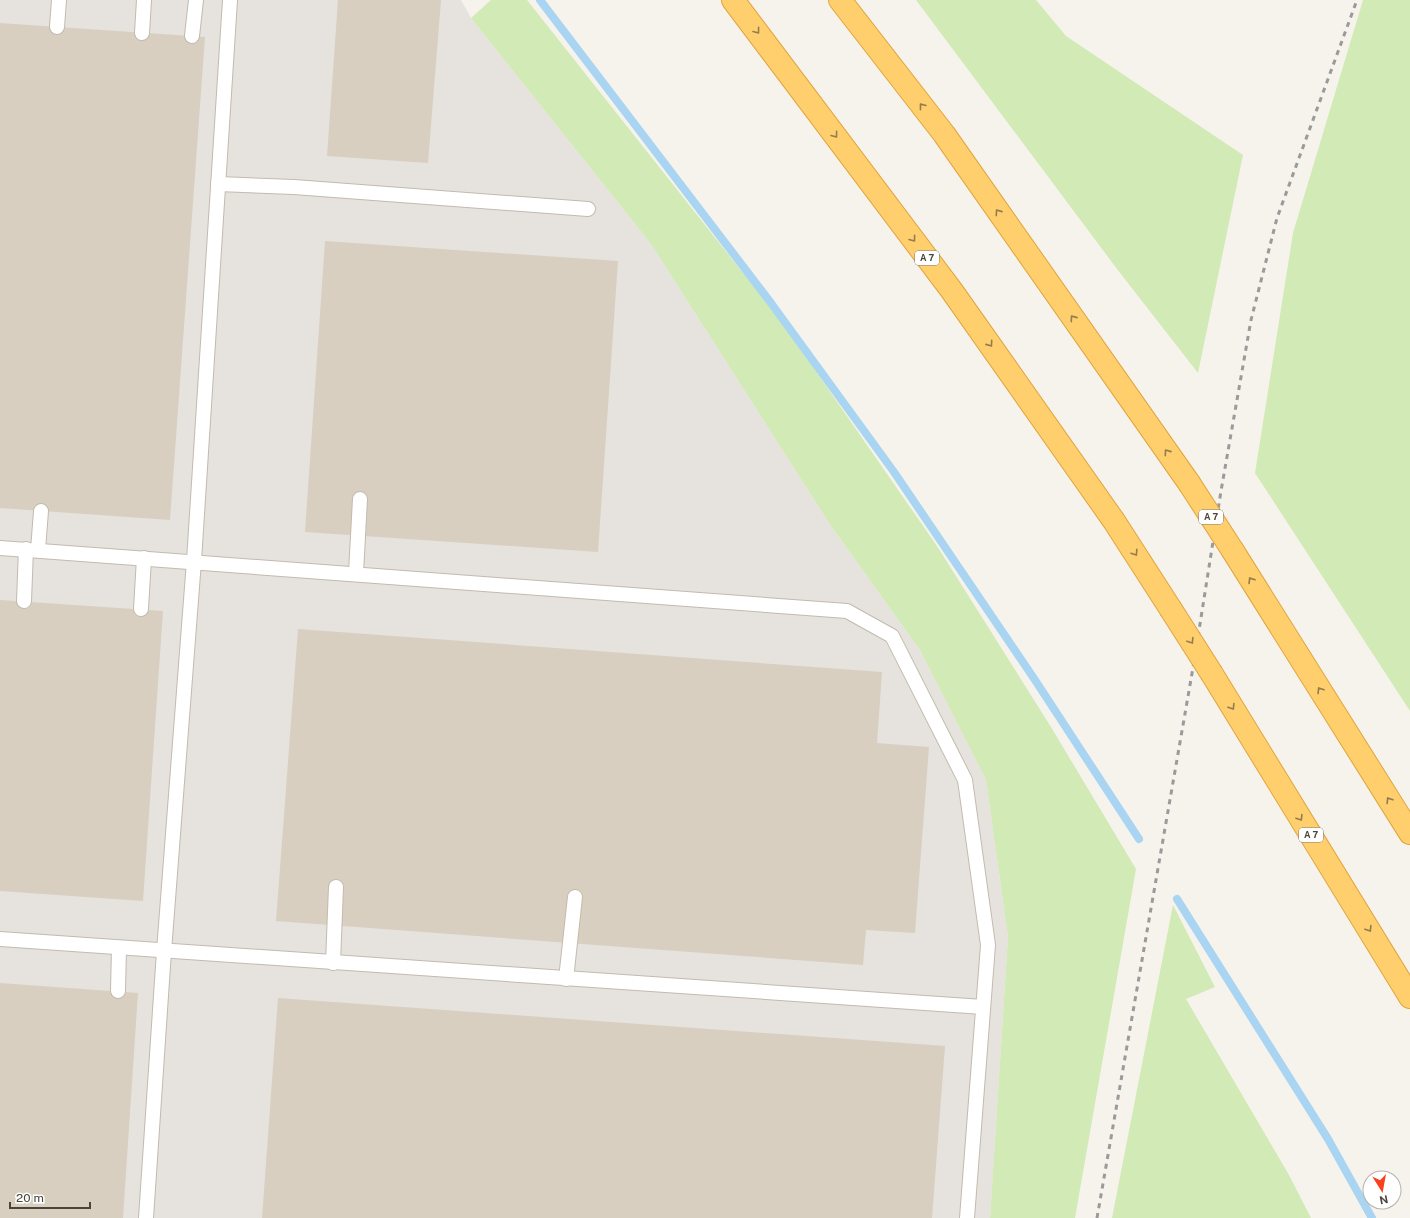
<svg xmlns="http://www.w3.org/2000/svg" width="1410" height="1218" font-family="'Public Sans',sans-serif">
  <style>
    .industrial { fill: #e6e2dd }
    .green { fill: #d2eab5 }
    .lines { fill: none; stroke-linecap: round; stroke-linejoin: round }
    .stream { stroke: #a9d4f2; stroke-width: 8 }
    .building { fill: #d8cfc1 }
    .service-casing { stroke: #c2bbae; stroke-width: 16 }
    .motorway-casing { stroke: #e0a43c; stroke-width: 24 }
    .service { stroke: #fff; stroke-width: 14 }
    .motorway { stroke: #ffcf6e; stroke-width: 22 }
    .rail { stroke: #9a9a9a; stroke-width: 3; stroke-dasharray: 5 5; stroke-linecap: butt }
    .motorway-bridge-casing { stroke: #e0a43c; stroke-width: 24; stroke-linecap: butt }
    .motorway-bridge { stroke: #ffcf6e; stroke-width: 22 }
    .oneway { stroke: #937c4e }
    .labels { text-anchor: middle; stroke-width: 3; stroke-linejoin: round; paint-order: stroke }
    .shield { fill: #fff; stroke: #817c74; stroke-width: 1 }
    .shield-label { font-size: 9px; font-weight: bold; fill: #4b4439 }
  </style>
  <rect width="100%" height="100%" fill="#f6f3ec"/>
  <polygon class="industrial" points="0,0 461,0 471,18 651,244 831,526 920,650 986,780 1008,937 990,1218 0,1218"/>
  <g class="green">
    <polygon points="491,0 527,0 781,321 937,546 1051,727 1136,869 1075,1218 990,1218 1008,937 986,780 920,650 831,526 651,244 471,18"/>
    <polygon points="916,0 1036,0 1066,36 1243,155 1198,373 1117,269"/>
    <polygon points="1363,0 1410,0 1410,711 1255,473 1293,233"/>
    <polygon points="1173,905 1215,987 1186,999 1289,1175 1311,1218 1112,1218"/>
  </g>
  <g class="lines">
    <g class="stream">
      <polyline points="540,0 771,303 894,472 1035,680 1139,839"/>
      <polyline points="1177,899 1328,1139 1372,1218"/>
    </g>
  </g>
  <g class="building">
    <polygon points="338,0 441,0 428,163 327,156"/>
    <polygon points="0,23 205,37 170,520 0,508"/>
    <polygon points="325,241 618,261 598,552 305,532"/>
    <polygon points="0,600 163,611 143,901 0,891"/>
    <polygon points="298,629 882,672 877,743 929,747 915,933 866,930 863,965 276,921"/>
    <polygon points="0,983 138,993 123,1218 0,1218"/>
    <polygon points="278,998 945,1046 932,1218 262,1218"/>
  </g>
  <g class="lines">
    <g class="service-casing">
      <g id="service">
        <polyline points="57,27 59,0"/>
        <polyline points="142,33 144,0"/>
        <polyline points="192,36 196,0"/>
        <polyline points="218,184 294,187 588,209"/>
        <polyline points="0,548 847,611 892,636 965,780 988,945 967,1218"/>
        <polyline points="38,550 41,511"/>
        <polyline points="356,573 360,499"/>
        <polyline points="24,601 26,549"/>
        <polyline points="141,609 144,558"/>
        <polyline points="0,939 983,1007"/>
        <polyline points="333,963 336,887"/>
        <polyline points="566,979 575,897"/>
        <polyline points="118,991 119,948"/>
        <polyline points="146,1218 164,951 194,561 230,0"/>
      </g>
    </g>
    <g class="motorway-casing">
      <g id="motorway">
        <polyline points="733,0 952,291 1114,521 1170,608"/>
        <polyline points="840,0 944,134 1189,483"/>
        <polyline points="1233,551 1410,833"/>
        <polyline points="1212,674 1410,997"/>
      </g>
    </g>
    <use href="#service" class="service"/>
    <use href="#motorway" class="motorway"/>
    <polyline class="rail" points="1097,1218 1194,662 1221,491 1251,320 1277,218 1357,0"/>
    <g class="motorway-bridge-casing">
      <g id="motorway-bridge">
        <polyline points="1189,483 1233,551"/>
        <polyline points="1170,608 1212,674"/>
      </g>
    </g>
    <use href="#motorway-bridge" class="motorway-bridge"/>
  </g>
  <defs><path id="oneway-chevron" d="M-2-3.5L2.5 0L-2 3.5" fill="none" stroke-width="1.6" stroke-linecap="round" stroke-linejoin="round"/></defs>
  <g class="oneway">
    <use href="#oneway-chevron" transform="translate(757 31) rotate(53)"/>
    <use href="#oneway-chevron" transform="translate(922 106) rotate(-128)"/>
    <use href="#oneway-chevron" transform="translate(835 135) rotate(53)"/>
    <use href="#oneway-chevron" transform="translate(998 212) rotate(-125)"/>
    <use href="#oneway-chevron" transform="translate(913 239) rotate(53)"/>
    <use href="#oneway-chevron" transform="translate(1073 318) rotate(-125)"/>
    <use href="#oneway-chevron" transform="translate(990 344) rotate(55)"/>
    <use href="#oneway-chevron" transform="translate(1167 452) rotate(-125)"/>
    <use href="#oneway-chevron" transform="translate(1135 553) rotate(57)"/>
    <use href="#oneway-chevron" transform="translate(1251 580) rotate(-122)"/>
    <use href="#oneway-chevron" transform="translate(1191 641) rotate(58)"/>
    <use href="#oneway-chevron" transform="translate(1320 690) rotate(-122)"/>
    <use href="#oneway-chevron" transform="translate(1232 707) rotate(58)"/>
    <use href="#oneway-chevron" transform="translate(1389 800) rotate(-122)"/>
    <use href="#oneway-chevron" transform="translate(1300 818) rotate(58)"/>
    <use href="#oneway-chevron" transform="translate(1369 929) rotate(58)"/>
  </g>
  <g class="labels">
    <g class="shield">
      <rect x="915" y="251" width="24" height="14" rx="3"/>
      <rect x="1199" y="510" width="24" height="14" rx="3"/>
      <rect x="1299" y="828" width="24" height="14" rx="3"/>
    </g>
    <g class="shield-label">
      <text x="927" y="261">A 7</text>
      <text x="1211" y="520">A 7</text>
      <text x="1311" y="838">A 7</text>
    </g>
  </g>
  <g transform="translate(1382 1190) rotate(169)"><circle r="19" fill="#ffffff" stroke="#b7b4b0"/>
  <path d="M0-3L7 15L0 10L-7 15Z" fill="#fc3f1d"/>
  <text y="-6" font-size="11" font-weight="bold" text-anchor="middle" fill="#4b4439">N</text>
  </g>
  <path d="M10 1202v6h80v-6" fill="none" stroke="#4b4439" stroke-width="2"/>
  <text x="16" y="1202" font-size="12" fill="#4b4439" stroke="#ffffff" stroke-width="3" paint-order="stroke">20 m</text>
</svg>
